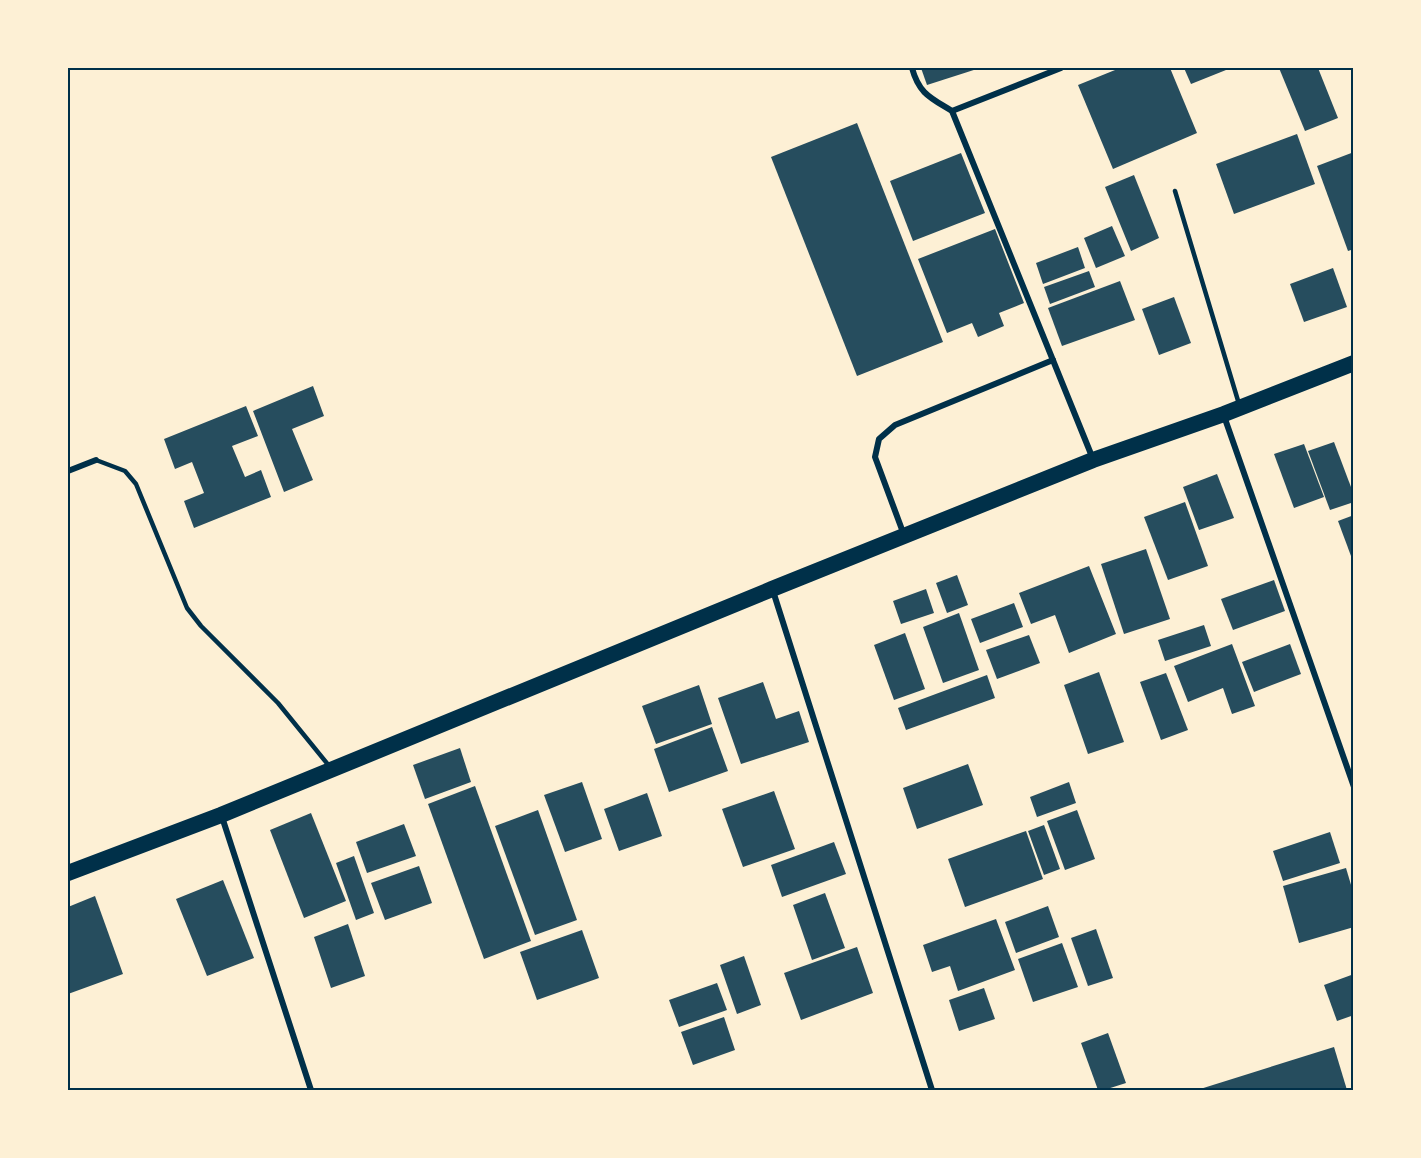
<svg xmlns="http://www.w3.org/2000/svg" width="1421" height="1158" font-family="Signika,sans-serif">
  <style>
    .building { fill: #264d5e }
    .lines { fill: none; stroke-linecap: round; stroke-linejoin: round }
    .service { stroke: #003049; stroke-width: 4.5 }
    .minor { stroke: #003049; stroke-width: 6 }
    .trunk { stroke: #003049; stroke-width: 16 }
    .neatline { fill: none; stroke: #003049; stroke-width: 2 }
  </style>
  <rect width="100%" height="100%" fill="#fdf0d5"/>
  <g class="building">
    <polygon points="921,68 980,68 927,85"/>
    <polygon points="1120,68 1170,68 1197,133 1113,169 1078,85"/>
    <polygon points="1184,68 1231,68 1191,84"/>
    <polygon points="1279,68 1318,68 1338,118 1305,131"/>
    <polygon points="857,123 943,342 857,376 771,157"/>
    <polygon points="1297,134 1315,184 1234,214 1216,164"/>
    <polygon points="1354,152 1354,249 1348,251 1317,166"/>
    <polygon points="961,153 985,213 913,241 890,181"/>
    <polygon points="1134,175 1159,238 1131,251 1105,187"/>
    <polygon points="1112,226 1125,256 1096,268 1084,238"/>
    <polygon points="995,229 1024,303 999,313 1004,326 978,337 972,323 947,333 918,259"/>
    <polygon points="1078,247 1085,268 1043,284 1036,263"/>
    <polygon points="1333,268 1347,307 1304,322 1290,284"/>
    <polygon points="1089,271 1095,287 1050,304 1044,287"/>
    <polygon points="1120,281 1135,320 1062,346 1048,308"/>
    <polygon points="1174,297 1191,343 1159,355 1142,309"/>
    <polygon points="313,386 324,416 292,429 313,480 284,492 253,411"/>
    <polygon points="246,406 258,436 232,446 245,477 261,470 271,497 194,528 184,501 204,493 192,462 175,469 164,439"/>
    <polygon points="1334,442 1354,495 1354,502 1330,510 1308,451"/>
    <polygon points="1304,444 1324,497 1294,508 1274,454"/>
    <polygon points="1217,474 1234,518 1199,530 1183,487"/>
    <polygon points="1185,502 1208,566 1168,580 1144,517"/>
    <polygon points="1354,515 1354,555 1351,556 1338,521"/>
    <polygon points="1146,549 1170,619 1124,634 1101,564"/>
    <polygon points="1089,566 1116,634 1069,653 1055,615 1031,624 1019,593"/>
    <polygon points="957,575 968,605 947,613 936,583"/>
    <polygon points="1274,580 1285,611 1233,630 1221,599"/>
    <polygon points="926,589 934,613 901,624 893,601"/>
    <polygon points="1014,603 1023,627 980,643 971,619"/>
    <polygon points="959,613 979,670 943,683 923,627"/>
    <polygon points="1204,625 1211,646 1165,661 1158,640"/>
    <polygon points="905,633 925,689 894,700 874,645"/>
    <polygon points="1029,635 1040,663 997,679 986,650"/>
    <polygon points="1232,644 1255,706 1232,714 1223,688 1188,702 1174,666"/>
    <polygon points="1290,644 1301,674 1254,692 1242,662"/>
    <polygon points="1099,672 1124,742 1088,754 1064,685"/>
    <polygon points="1166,673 1188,730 1161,740 1140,682"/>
    <polygon points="987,675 995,698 906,730 898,708"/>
    <polygon points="763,682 776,719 799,711 809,742 741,764 718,698"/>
    <polygon points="699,685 712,724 656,744 642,706"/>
    <polygon points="712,727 728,771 669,792 654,749"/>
    <polygon points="460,748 471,782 425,799 413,765"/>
    <polygon points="968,764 983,805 917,829 903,788"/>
    <polygon points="582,782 602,839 565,852 544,795"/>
    <polygon points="1069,782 1076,803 1037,817 1030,797"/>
    <polygon points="475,786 531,941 484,959 428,804"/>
    <polygon points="774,791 795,849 743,867 722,809"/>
    <polygon points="647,793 662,836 619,851 604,809"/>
    <polygon points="538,810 577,920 535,935 495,826"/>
    <polygon points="1077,810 1095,859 1065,870 1047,821"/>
    <polygon points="311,813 346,901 304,918 270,830"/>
    <polygon points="404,824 416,856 367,873 356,842"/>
    <polygon points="1044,825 1060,869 1044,875 1028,831"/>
    <polygon points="1026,831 1043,879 965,907 948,859"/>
    <polygon points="1330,832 1340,863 1283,881 1273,851"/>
    <polygon points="834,842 846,874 782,897 771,865"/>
    <polygon points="354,856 374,913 356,920 336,863"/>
    <polygon points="419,866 432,903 385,920 371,883"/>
    <polygon points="1346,868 1354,895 1354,927 1299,943 1283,886"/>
    <polygon points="223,880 254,958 207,976 176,899"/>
    <polygon points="825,893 845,948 812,960 793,905"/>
    <polygon points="95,896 123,974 68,994 68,907"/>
    <polygon points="1048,906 1059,937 1016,953 1005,922"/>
    <polygon points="996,919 1015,970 958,991 950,966 932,972 923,945"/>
    <polygon points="348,924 365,976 331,988 314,937"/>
    <polygon points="1096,929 1113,978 1088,986 1071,938"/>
    <polygon points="582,930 599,978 537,1000 520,952"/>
    <polygon points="1062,943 1078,987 1033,1002 1018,959"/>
    <polygon points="857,947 873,993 801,1020 784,973"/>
    <polygon points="744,956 761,1005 737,1014 720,965"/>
    <polygon points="1354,974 1354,1015 1337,1021 1324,985"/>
    <polygon points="717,983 727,1010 679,1027 669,1000"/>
    <polygon points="984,988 995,1019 959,1031 949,1000"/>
    <polygon points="724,1017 735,1050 693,1065 681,1032"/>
    <polygon points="1108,1033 1126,1083 1104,1090 1098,1090 1081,1043"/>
    <polygon points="1334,1047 1347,1090 1197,1090"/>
  </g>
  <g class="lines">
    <g class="service">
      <polyline points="1175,191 1239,404"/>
      <polyline points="96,460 125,471 136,484 187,608 201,626 278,703 330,767"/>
    </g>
    <g class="minor">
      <path d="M 912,68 C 919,94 931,98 952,111 L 1093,459"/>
      <polyline points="952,111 1061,68"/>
      <polyline points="1224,416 1354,787"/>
      <polyline points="68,471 96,460"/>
      <polyline points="904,535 875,457 879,439 895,425 1053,360"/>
      <polyline points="773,591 932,1090"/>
      <polyline points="222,817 311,1090"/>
    </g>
    <polyline class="trunk" points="68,873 221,815 772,589 1093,460 1224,414 1354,363"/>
  </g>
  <rect width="1421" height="1158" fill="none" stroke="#fdf0d5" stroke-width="138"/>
  <rect x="69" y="69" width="1283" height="1020" class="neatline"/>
</svg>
